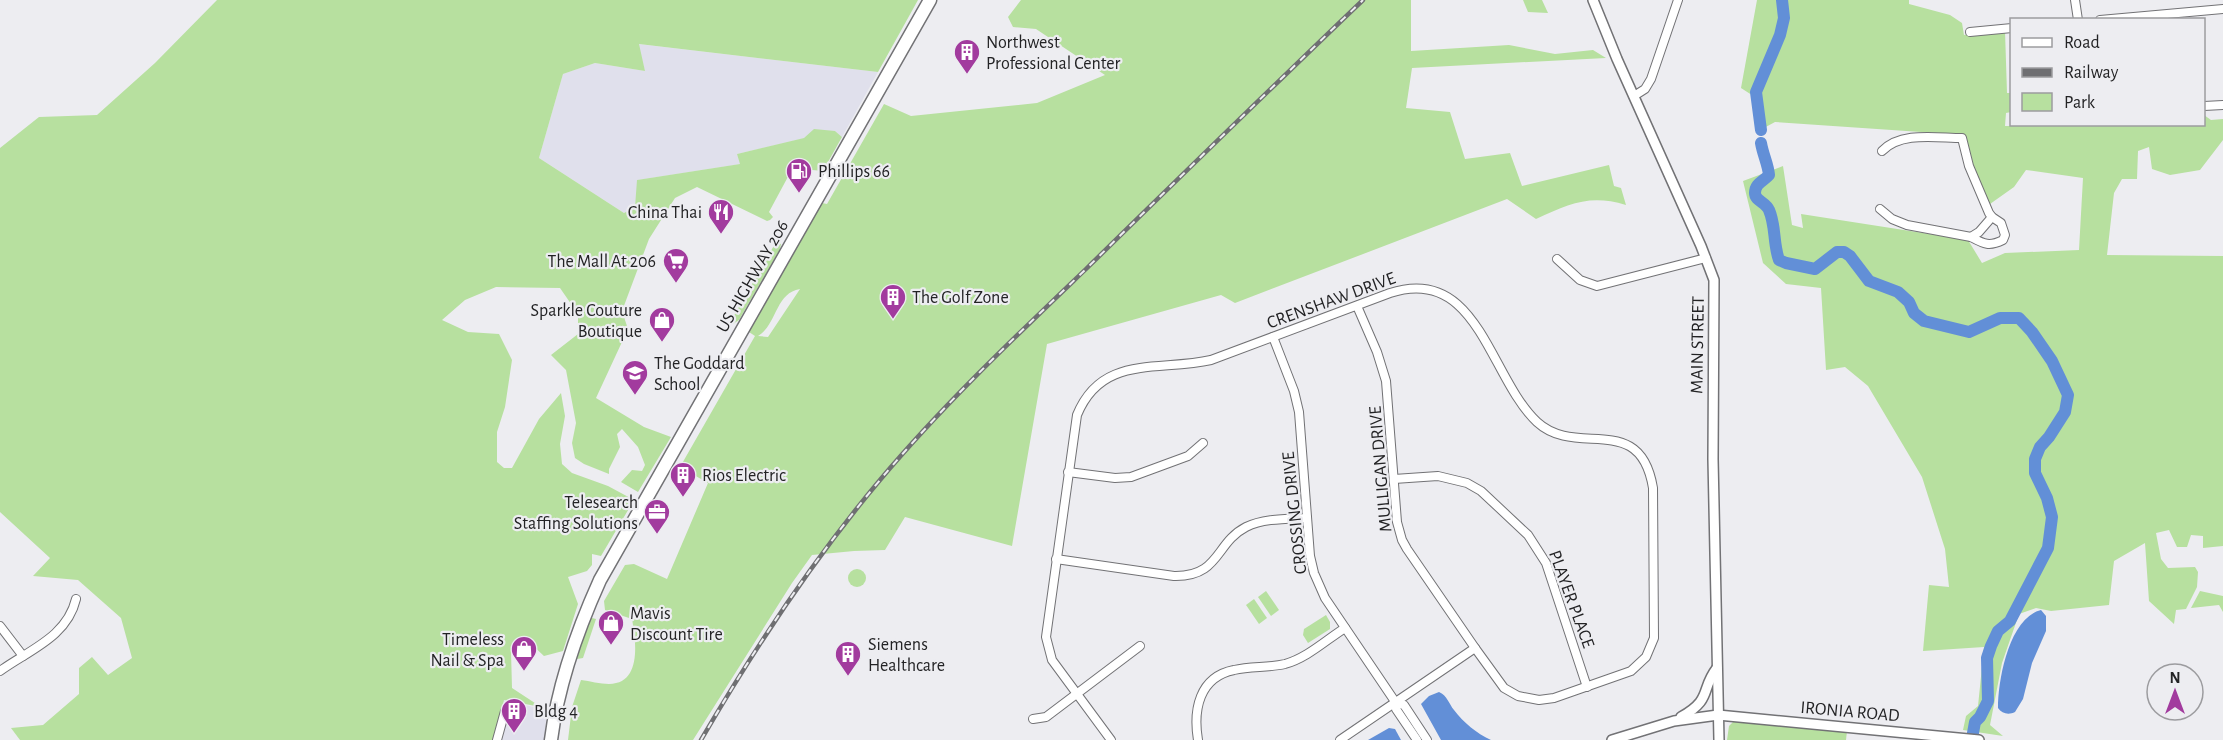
<svg xmlns="http://www.w3.org/2000/svg" width="2223" height="740" font-family="'Alegreya Sans',sans-serif">
  <style>
    .built { fill: #e0e0ec }
    .green { fill: #b7e09f; fill-rule: evenodd }
    .water { fill: #628fd7 }
    .lines { fill: none; stroke-linecap: round; stroke-linejoin: round }
    .river { stroke: #628fd7; stroke-width: 12 }
    .minor-casing { stroke: #727275; stroke-width: 10 }
    .tertiary-casing { stroke: #727275; stroke-width: 12 }
    .trunk-casing { stroke: #727275; stroke-width: 15 }
    .minor { stroke: #fff; stroke-width: 8 }
    .tertiary { stroke: #fff; stroke-width: 9 }
    .trunk { stroke: #fff; stroke-width: 12 }
    .rail-casing { stroke: #6f6f72; stroke-width: 4.5 }
    .rail { stroke: #ededf1; stroke-width: 2; stroke-dasharray: 7; stroke-linecap: butt }
    .labels { text-anchor: middle; stroke-width: 4.5; stroke-linejoin: round; paint-order: stroke }
    .poi-label { font-size: 18px; fill: #232325; stroke: #ededf1; text-anchor: start }
    .street-label { font-size: 18px; fill: #232325; stroke: #ededf1 }
  </style>
  <rect width="100%" height="100%" fill="#ededf1"/>
  <g class="built">
    <polygon points="638,44 878,72 842,137 835,131 737,154 741,164 638,180 635,208 624,213 539,158 563,74 595,63 645,71"/>
    <polygon points="503,700 547,710 544,740 494,740"/>
  </g>
  <g class="green">
    <polygon points="217,0 918,0 878,72 639,44 645,71 595,63 563,74 539,158 624,213 635,207 637,180 740,164 737,154 804,138 814,129 835,131 842,137 823,171 802,169 790,173 769,212 773,217 770,220 767,221 697,187 675,198 649,239 622,311 628,329 596,398 644,427 671,437 638,492 621,482 632,470 642,471 645,465 638,447 622,429 617,434 620,447 609,469 609,474 584,464 575,458 572,443 576,423 566,370 551,355 578,334 578,314 560,288 496,287 465,300 442,320 468,332 499,334 512,360 505,407 497,432 497,462 504,468 512,468 539,419 561,393 565,416 560,444 562,464 572,473 608,486 634,500 601,556 592,554 592,565 587,571 568,577 578,604 563,651 544,656 530,643 519,637 511,651 512,688 541,707 504,700 494,740 20,740 11,728 43,725 79,694 79,668 92,657 108,675 132,658 121,618 78,580 33,576 50,558 0,512 0,148 39,117 97,115 155,63"/>
    <path d="M 1021,0 L 1411,0 L 1411,51 L 1509,45 L 1555,54 L 1593,50 L 1606,58 L 1412,68 L 1406,108 L 1450,112 L 1465,159 L 1510,153 L 1522,186 L 1609,165 L 1614,186 L 1621,188 L 1626,205 C 1589,194 1570,204 1536,219 L 1507,199 L 1235,303 L 1221,295 L 1047,344 L 1012,546 L 905,517 L 885,550 L 854,551 L 812,555 L 792,583 L 693,740 L 568,740 L 572,707 L 581,680 C 590,681 600,684 609,684 C 642,684 636,641 632,619 L 605,610 L 604,601 L 625,565 L 634,564 L 667,579 L 708,483 L 680,467 L 755,336 L 749,332 L 750,326 L 822,203 L 827,204 L 884,104 L 911,116 L 1037,103 L 1105,75 L 1036,29 L 1013,27 L 1008,17 ZM 800,289 L 768,337 L 758,336 C 777,325 775,293 800,289 Z"/>
    <polygon points="1523,0 1542,0 1548,13 1528,12"/>
    <polygon points="1757,0 1909,0 1909,4 1950,15 1962,23 1964,35 2005,31 2007,93 2012,93 2011,112 2006,113 2005,126 2204,124 2204,115 2211,120 2223,119 2223,140 2200,170 2170,175 2152,169 2149,147 2138,151 2137,179 2122,179 2114,193 2107,255 2223,256 2223,546 2203,548 2203,536 2191,535 2187,547 2177,547 2169,530 2156,533 2161,559 2168,568 2195,567 2198,572 2197,587 2186,609 2176,610 2174,624 2149,601 2145,543 2114,561 2109,605 2051,611 2036,608 2019,614 2002,663 1990,725 2003,736 1963,730 1966,716 1978,706 1984,647 1923,651 1929,585 1949,587 1945,549 1922,477 1868,386 1845,367 1826,370 1821,288 1786,284 1763,263 1743,181 1783,166 1792,225 1803,228 1801,214 1968,240 1982,263 2005,253 2079,250 2083,178 2026,170 2014,187 1990,204 1976,174 1965,135 1775,122 1762,129 1758,99 1741,88"/>
    <polygon points="776,242 781,244 780,249 739,320 733,324 726,321 726,318 730,320 732,319"/>
    <circle cx="857" cy="578" r="9"/>
    <polygon points="1266,591 1279,610 1271,616 1258,597"/>
    <polygon points="2200,591 2223,596 2223,612 2219,605 2191,608"/>
    <polygon points="1254,599 1267,618 1259,624 1246,605"/>
    <polygon points="1326,615 1330,622 1330,629 1308,643 1303,635 1304,629"/>
    <polygon points="592,618 596,619 583,658 577,659 589,620"/>
    <polygon points="1734,721 1847,731 1846,740 1727,740 1729,726"/>
  </g>
  <g class="water">
    <path d="M 2041,610 L 2046,616 L 2046,631 L 2032,663 L 2023,699 L 2015,712 C 2009,715 2002,714 1998,708 C 1998,680 2009,618 2041,610 Z"/>
    <path d="M 1439,692 C 1447,695 1449,704 1454,710 C 1464,723 1476,733 1491,740 L 1441,740 L 1421,704 L 1429,696 Z"/>
    <polygon points="1389,728 1395,729 1401,740 1368,740"/>
  </g>
  <g class="lines">
    <g class="river">
      <polyline points="1761,130 1756,92 1780,35 1784,18 1782,0"/>
      <path d="M 1761,143 C 1763,155 1768,164 1769,175 C 1764,181 1755,183 1755,193 C 1755,201 1766,202 1769,210 C 1776,226 1773,243 1779,260 L 1786,263 L 1815,269 L 1837,252 L 1844,252 L 1850,256 L 1869,281 L 1898,292 L 1909,302 L 1914,313 L 1924,321 L 1969,332 L 2000,318 L 2019,318 L 2032,332 L 2052,361 L 2068,395 L 2065,412 L 2049,437 L 2040,447 L 2035,459 L 2035,473 L 2047,498 L 2052,517 L 2048,548 L 2010,621 L 1998,631 L 1991,646 L 1987,658 L 1988,701 L 1980,717 L 1975,722 L 1973,733"/>
    </g>
    <g class="minor-casing">
      <g id="minor">
        <polyline points="2075,0 2078,20"/>
        <polyline points="2100,20 2223,9"/>
        <polyline points="1970,32 2012,28"/>
        <polyline points="1634,96 1645,89 1651,79 1678,0"/>
        <polyline points="2204,106 2223,105"/>
        <path d="M 1880,209 L 1892,219 L 1907,225 L 1971,237 C 1984,244 1989,247 2003,240 L 2005,235 L 2001,223 L 1992,217 L 1989,213 L 1969,166 L 1962,138 C 1937,138 1901,131 1882,151"/>
        <polyline points="1971,237 1979,232 1992,217"/>
        <polyline points="1557,259 1580,280 1597,286 1706,258"/>
        <polyline points="1357,306 1377,352 1386,381 1397,522 1402,540 1407,549 1475,648"/>
        <polyline points="1273,337 1294,391 1299,412 1310,556 1314,573 1325,598 1396,703 1396,709 1417,740"/>
        <polyline points="1068,472 1115,478 1131,477 1188,456 1203,443"/>
        <polyline points="1394,479 1438,476 1467,483 1481,491 1528,535 1546,563 1587,687"/>
        <path d="M 1056,559 L 1174,576 C 1220,577 1215,543 1246,527 C 1264,518 1288,519 1307,518"/>
        <polyline points="0,626 23,656"/>
        <path d="M 0,671 C 29,650 67,637 76,599"/>
        <polyline points="1396,703 1404,705 1427,740"/>
        <polyline points="1033,719 1046,717 1140,646"/>
        <polyline points="497,740 505,711"/>
        <path d="M 1111,740 L 1052,660 L 1046,637 L 1077,415 C 1102,354 1158,372 1211,360 L 1390,293 C 1478,264 1489,377 1537,422 C 1577,459 1640,410 1653,488 L 1654,638 L 1646,657 L 1631,671 L 1554,698 L 1539,700 L 1518,696 L 1504,688 L 1475,648 L 1340,740"/>
        <path d="M 1198,740 C 1193,710 1199,677 1234,670 C 1251,666 1268,668 1285,664 C 1307,658 1326,640 1345,628"/>
      </g>
    </g>
    <g class="tertiary-casing">
      <g id="tertiary">
        <polyline points="1593,0 1617,59 1701,246 1714,280 1713,459 1719,740"/>
        <path d="M 1681,717 C 1713,699 1700,690 1717,668"/>
        <polyline points="1612,740 1674,721 1718,715 1979,740"/>
      </g>
    </g>
    <g class="trunk-casing">
      <path id="trunk" d="M 551,740 C 558,684 577,631 600,580 L 930,0"/>
    </g>
    <use href="#minor" class="minor"/>
    <use href="#tertiary" class="tertiary"/>
    <use href="#trunk" class="trunk"/>
    <g class="rail-casing">
      <path id="rail" d="M 701,740 C 754,649 812,561 880,480 C 943,405 1015,337 1086,269 C 1178,179 1270,89 1363,0"/>
    </g>
    <use href="#rail" class="rail"/>
  </g>
  <defs>
    <g id="building-pin" transform="scale(1.35)"><path d="M0 17L-7.5 6A9.5 9.5 0 1 1 7.5 6Z" fill="#a23b9e" stroke="#ededf1"/><path d="M-4-6H4V6H1V3H-1V6H-4ZM-2.5-4.3h1.7v1.8h-1.7ZM.8-4.3h1.7v1.8H.8ZM-2.5-1h1.7V.8h-1.7ZM.8-1h1.7V.8H.8Z" fill="#fff"/></g>
    <g id="fuel-pin" transform="scale(1.35)"><path d="M0 17L-7.5 6A9.5 9.5 0 1 1 7.5 6Z" fill="#a23b9e" stroke="#ededf1"/><path d="M-5.5-6h7V0h2V4h1.3V-2.5L3-4.5l.8-.8L6-3V5H2.5V1h-1V6h-7ZM-4.2-4.7v3.2H.2V-4.7Z" fill="#fff"/></g>
    <g id="restaurant-pin" transform="scale(1.35)"><path d="M0 17L-7.5 6A9.5 9.5 0 1 1 7.5 6Z" fill="#a23b9e" stroke="#ededf1"/><path d="M-5-6h1v4h1v-4h1v4h1v-4h1v5L-1.5 .5V6h-2V.5L-5-1ZM5-6V6H3V1.5H1.5Q1.5-4 5-6Z" fill="#fff"/></g>
    <g id="supermarket-pin" transform="scale(1.35)"><path d="M0 17L-7.5 6A9.5 9.5 0 1 1 7.5 6Z" fill="#a23b9e" stroke="#ededf1"/><path d="M-6-5.5h2.5l.6 2H6L4.5 2H-2.5L-4.4-4H-6ZM-1.5 3.2a1.3 1.3 0 1 0 .1 0ZM3 3.2a1.3 1.3 0 1 0 .1 0Z" fill="#fff"/></g>
    <g id="shop-pin" transform="scale(1.35)"><path d="M0 17L-7.5 6A9.5 9.5 0 1 1 7.5 6Z" fill="#a23b9e" stroke="#ededf1"/><path d="M-5-2.5h2.3a2.7 3.5 0 0 1 5.4 0H5L5.5 6h-11ZM-1.5-2.5h3a1.5 2.3 0 0 0-3 0Z" fill="#fff"/></g>
    <g id="school-pin" transform="scale(1.35)"><path d="M0 17L-7.5 6A9.5 9.5 0 1 1 7.5 6Z" fill="#a23b9e" stroke="#ededf1"/><path d="M0-5L7-2L0 1L-7-2ZM-4 1L0 2.5L4 1V4Q0 6-4 4Z" fill="#fff"/></g>
    <g id="office-pin" transform="scale(1.35)"><path d="M0 17L-7.5 6A9.5 9.5 0 1 1 7.5 6Z" fill="#a23b9e" stroke="#ededf1"/><path d="M-6-3h4V-5.5h4V-3h4V5H-6ZM-1-4.5V-3h2v-1.5ZM-6 0V1H6V0Z" fill="#fff"/></g>
  </defs>
  <g fill-rule="evenodd">
    <use href="#building-pin" x="967" y="52"/>
    <use href="#fuel-pin" x="799" y="171"/>
    <use href="#restaurant-pin" x="721" y="212"/>
    <use href="#supermarket-pin" x="676" y="261"/>
    <use href="#building-pin" x="893" y="297"/>
    <use href="#shop-pin" x="662" y="320"/>
    <use href="#school-pin" x="635" y="373"/>
    <use href="#building-pin" x="683" y="475"/>
    <use href="#office-pin" x="657" y="512"/>
    <use href="#shop-pin" x="611" y="623"/>
    <use href="#shop-pin" x="524" y="649"/>
    <use href="#building-pin" x="848" y="654"/>
    <use href="#building-pin" x="514" y="711"/>
  </g>
  <g class="labels">
    <g class="poi-label">
      <text x="986" y="48">Northwest<tspan x="986" dy="21">Professional Center</tspan></text>
      <text x="818" y="177">Phillips 66</text>
      <text x="702" y="218" text-anchor="end">China Thai</text>
      <text x="656" y="267" text-anchor="end">The Mall At 206</text>
      <text x="912" y="303">The Golf Zone</text>
      <text x="642" y="316" text-anchor="end">Sparkle Couture<tspan x="642" dy="21">Boutique</tspan></text>
      <text x="654" y="369">The Goddard<tspan x="654" dy="21">School</tspan></text>
      <text x="702" y="481">Rios Electric</text>
      <text x="638" y="508" text-anchor="end">Telesearch<tspan x="638" dy="21">Staffing Solutions</tspan></text>
      <text x="630" y="619">Mavis<tspan x="630" dy="21">Discount Tire</tspan></text>
      <text x="504" y="645" text-anchor="end">Timeless<tspan x="504" dy="21">Nail &amp; Spa</tspan></text>
      <text x="868" y="650">Siemens<tspan x="868" dy="21">Healthcare</tspan></text>
      <text x="534" y="717">Bldg 4</text>
    </g>
    <g class="street-label">
      <text transform="translate(752 276) rotate(-60)" y="6">US HIGHWAY 206</text>
      <text transform="translate(1331 300) rotate(-20)" y="6">CRENSHAW DRIVE</text>
      <text transform="translate(1697 345) rotate(-89)" y="6">MAIN STREET</text>
      <text transform="translate(1380 469) rotate(-95)" y="6">MULLIGAN DRIVE</text>
      <text transform="translate(1294 513) rotate(-96)" y="6">CROSSING DRIVE</text>
      <text transform="translate(1572 599) rotate(70)" y="6">PLAYER PLACE</text>
      <text transform="translate(1850 711) rotate(5)" y="6">IRONIA ROAD</text>
    </g>
  </g>
  <rect x="2010" y="18" width="195" height="108" fill="#ededf1" stroke="#9c9c9f" stroke-width="1.5"/>
  <rect x="2022" y="38" width="30" height="9" fill="#ffffff" stroke="#9c9c9f" stroke-width="1.5"/>
  <text x="2064" y="48" font-size="18" fill="#232325">Road</text>
  <rect x="2022" y="68" width="30" height="9" fill="#6f6f72" stroke="#9c9c9f" stroke-width="1.5"/>
  <text x="2064" y="78" font-size="18" fill="#232325">Railway</text>
  <rect x="2022" y="93" width="30" height="18" fill="#b7e09f" stroke="#9c9c9f" stroke-width="1.5"/>
  <text x="2064" y="108" font-size="18" fill="#232325">Park</text>
  <g transform="translate(2175 692)"><circle r="28" fill="#ededf1" stroke="#9c9c9f" stroke-width="1.5"/>
  <path d="M0-4.5L10 22L0 15L-10 22Z" fill="#a23b9e"/>
  <text y="-9" font-size="16" font-weight="bold" text-anchor="middle" fill="#232325">N</text>
  </g>
</svg>
